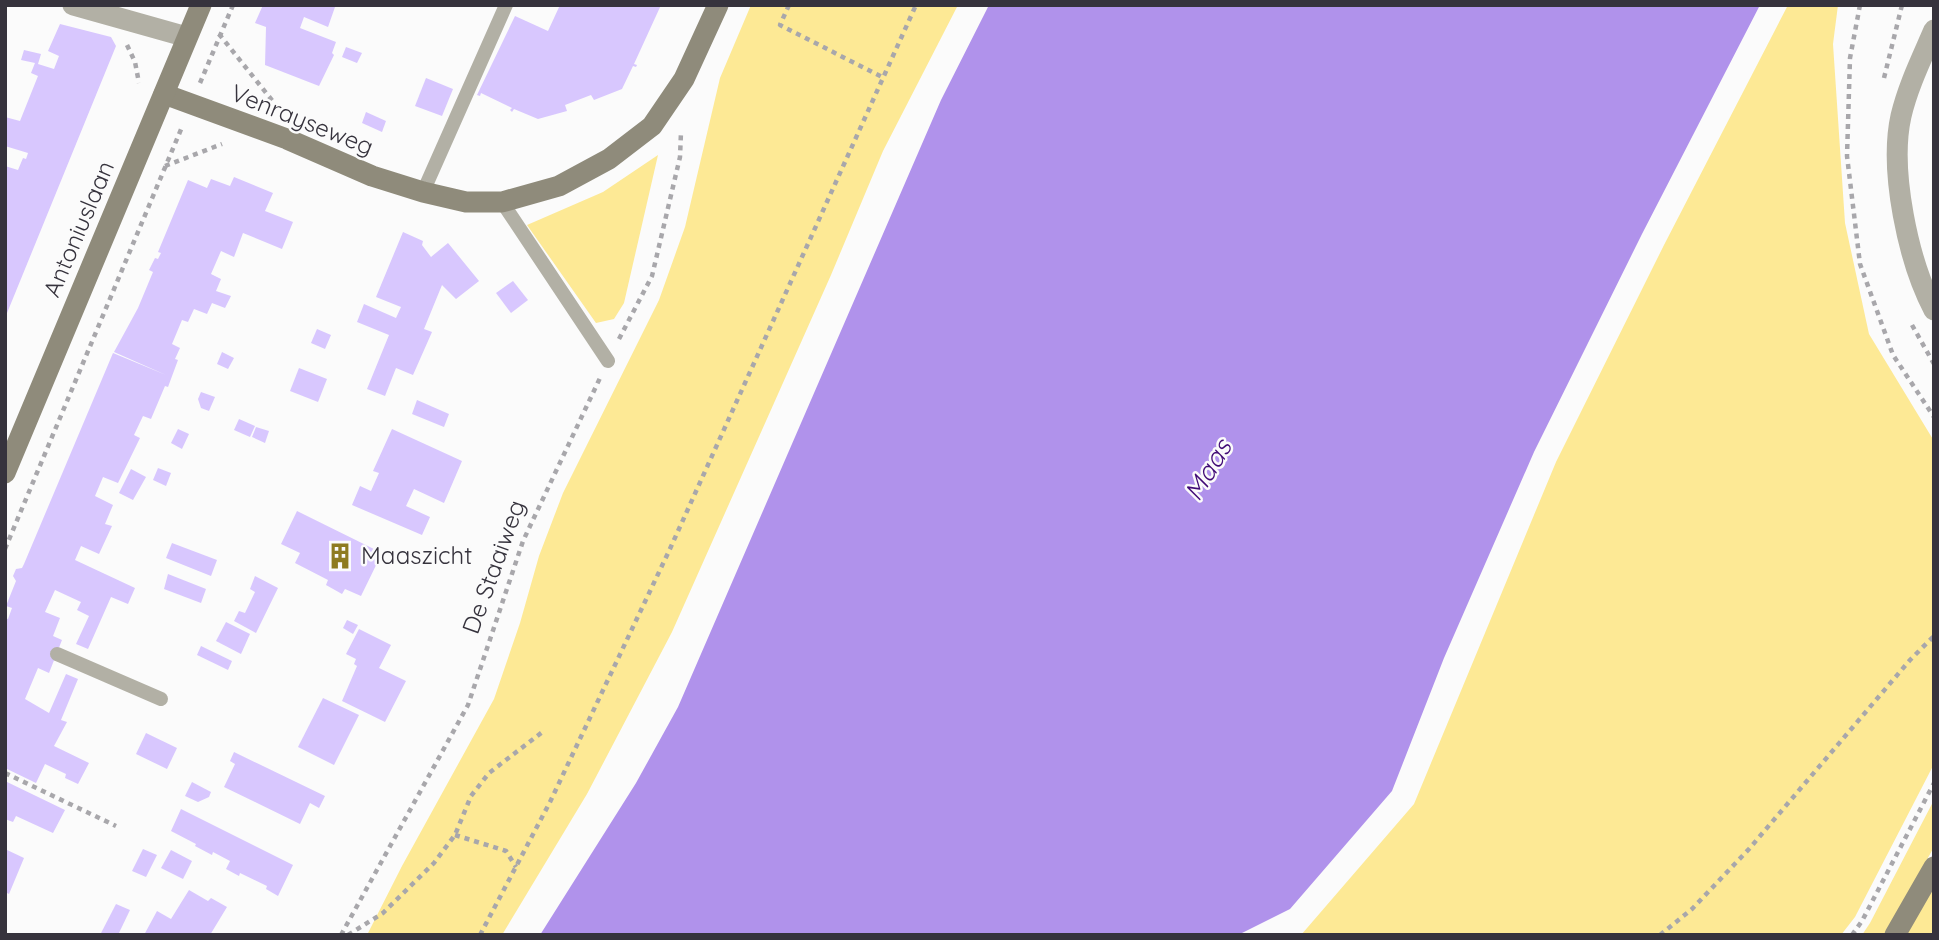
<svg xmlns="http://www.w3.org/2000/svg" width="1939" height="940" font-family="Quicksand,sans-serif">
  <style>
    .green { fill: #fde995 }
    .water { fill: #b092eb }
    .building { fill: #d8c7fe }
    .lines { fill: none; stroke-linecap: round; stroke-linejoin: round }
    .path { stroke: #a8a7ab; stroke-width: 4.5; stroke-dasharray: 5 5; stroke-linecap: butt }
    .lane { stroke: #b2b0a5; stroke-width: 14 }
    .street { stroke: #b2b0a5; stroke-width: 21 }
    .secondary { stroke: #8f8b7b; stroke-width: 21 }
    .labels { text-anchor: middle; stroke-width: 5; stroke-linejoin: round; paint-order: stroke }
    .street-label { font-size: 24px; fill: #36333d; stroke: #fbfbfb }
    .poi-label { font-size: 24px; fill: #36333d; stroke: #fbfbfb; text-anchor: start }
    .water-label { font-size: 26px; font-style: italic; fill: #400a75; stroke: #fbfbfb }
  </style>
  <rect width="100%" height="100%" fill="#fbfbfb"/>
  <g class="green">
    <polygon points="751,5 958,5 883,151 831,275 672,632 587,794 502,935 367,935 402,866 494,699 520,623 539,556 563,493 659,300 685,227 720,78"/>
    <polygon points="1788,5 1838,5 1833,44 1845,223 1869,334 1934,441 1934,764 1855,917 1841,935 1301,935 1414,804 1556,462 1664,245"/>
    <polygon points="658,155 624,303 614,319 596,323 527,225 603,192"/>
    <polygon points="1934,800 1934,847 1885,935 1862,935 1870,923"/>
    <polygon points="1934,885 1934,935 1905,935"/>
  </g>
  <polygon class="water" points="989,5 1760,5 1642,234 1534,452 1444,658 1392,791 1290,909 1238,935 540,935 636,783 678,707 941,100"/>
  <g class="building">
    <polygon points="263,5 330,5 335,7 328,27 304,17 300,28 336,42 332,53 334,55 319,86 265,65 266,27 255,23"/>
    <polygon points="560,5 661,5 634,64 637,65 636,67 633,66 622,89 594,100 591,95 565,105 567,111 538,119 514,109 512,112 510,110 512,108 481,93 480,96 477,95 515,16 548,31"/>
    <polygon points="60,24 111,37 116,46 5,318 5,166 18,170 23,158 26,159 28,153 5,146 5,117 20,121 38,76 31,73 35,63 21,60 24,50 41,54 38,64 54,69 59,56 48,51"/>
    <polygon points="346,47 362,53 357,63 342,57"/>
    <polygon points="426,78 453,89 442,116 415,106"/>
    <polygon points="366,112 386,121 382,132 362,123"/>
    <polygon points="234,177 273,193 265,211 293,222 282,249 243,233 234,257 221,251 211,274 221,279 216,291 231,296 225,308 212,303 207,314 194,309 188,322 182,320 172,344 180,348 175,359 178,360 168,387 165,386 151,419 143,416 134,435 140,438 118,483 103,477 95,496 113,505 105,524 112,526 99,554 81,546 75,560 135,588 128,604 111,597 88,649 76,644 89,616 77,610 81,602 55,590 45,612 60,618 53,636 62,640 49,673 38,668 25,699 49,713 66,674 78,679 61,720 67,722 54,746 89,763 78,784 65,778 66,774 45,764 36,783 5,768 5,618 8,619 12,608 6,606 16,581 13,576 16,569 22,568 24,564 113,353 166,375 114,352 138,308 153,272 149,270 155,258 158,259 161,253 158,252 188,180 207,188 211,179 230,186"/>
    <polygon points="403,232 423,241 422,245 431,257 448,243 479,281 456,299 442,285 424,329 432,332 413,375 396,368 385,396 367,389 389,335 357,322 364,304 396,318 401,307 376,297"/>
    <polygon points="513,281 528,300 511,313 496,293"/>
    <polygon points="317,329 331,335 325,349 311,343"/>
    <polygon points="222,352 234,358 228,369 217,364"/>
    <polygon points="299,368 327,379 318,402 290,391"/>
    <polygon points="201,392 215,397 209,411 201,408 198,399"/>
    <polygon points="417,400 449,414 444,427 412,414"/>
    <polygon points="239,419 255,426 250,437 234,430"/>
    <polygon points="256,427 269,431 265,443 252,437"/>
    <polygon points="178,429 189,434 182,449 171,443"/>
    <polygon points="392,429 462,461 444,503 414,489 406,506 430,517 422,535 352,505 360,486 371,491 379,473 373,471"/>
    <polygon points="158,468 171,473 166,486 153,480"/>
    <polygon points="131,469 146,477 133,500 119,493"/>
    <polygon points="297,511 382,553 361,596 345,589 342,594 326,585 328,580 295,563 300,553 281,544"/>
    <polygon points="172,543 217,560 211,576 166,558"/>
    <polygon points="168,574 206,589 201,603 164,589"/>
    <polygon points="255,576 278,588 256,633 234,621 239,611 245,613 255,592 250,589"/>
    <polygon points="347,620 358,625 353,634 343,628"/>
    <polygon points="226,622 250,634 241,654 216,641"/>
    <polygon points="359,629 391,645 379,668 406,681 385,722 342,701 357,666 354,664 356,659 346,654"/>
    <polygon points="201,646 232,661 228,670 197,655"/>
    <polygon points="323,698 359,715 334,765 298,747"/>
    <polygon points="146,733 177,748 167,769 136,754"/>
    <polygon points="234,752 325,796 319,808 310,803 300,824 224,787 235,764 230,761"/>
    <polygon points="5,781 65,810 53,833 16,816 13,822 5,819"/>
    <polygon points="192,782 211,792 209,797 198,802 185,796"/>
    <polygon points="181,809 293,865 278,896 266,889 267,886 240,873 239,876 226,869 230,861 213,852 212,855 195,846 196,844 171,831"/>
    <polygon points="5,849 24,858 9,894 5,892"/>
    <polygon points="143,849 157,855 146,877 132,871"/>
    <polygon points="171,850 192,861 183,879 161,868"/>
    <polygon points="189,890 208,901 211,898 227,907 210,935 144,935 157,911 171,919"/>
    <polygon points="116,904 130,910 118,935 100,935"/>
  </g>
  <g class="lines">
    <g class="path">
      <polyline points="789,5 780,25 884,78"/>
      <polyline points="1860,5 1850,58 1847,156 1860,264 1893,355 1934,417"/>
      <polyline points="219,34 279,109"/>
      <polyline points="127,45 135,62 139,83"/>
      <polyline points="1884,78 1902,5"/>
      <polyline points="200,83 233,5"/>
      <polyline points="165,166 222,144"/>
      <polyline points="1912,325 1934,364"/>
      <polyline points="619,339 652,276 680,157 681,132"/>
      <polyline points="5,549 182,127"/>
      <polyline points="5,773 116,826"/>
      <polyline points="455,835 506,851 516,867"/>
      <polyline points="341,935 468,705 523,541 600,378"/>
      <polyline points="348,935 383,913 434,863 455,835 471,796 489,773 545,730"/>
      <polyline points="480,935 550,802 669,551 916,5"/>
      <polyline points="1660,935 1692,909 1749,849 1910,660 1934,636"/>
      <polyline points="1852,935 1862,921 1934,783"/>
    </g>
    <g class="lane">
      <polyline points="423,192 506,5"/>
      <polyline points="502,202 608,361"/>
      <polyline points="57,654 161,699"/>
    </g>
    <g class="street">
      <polyline points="73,5 187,37"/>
      <path d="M 1934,30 C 1922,58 1908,86 1901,116 C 1889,170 1908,261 1934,310"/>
    </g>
    <g class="secondary">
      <polyline points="164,94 287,139 372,176 423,192 466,202 502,202 559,186 609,159 652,126 684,79 718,5"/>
      <polyline points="5,473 201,5"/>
      <polyline points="1895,935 1934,867"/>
    </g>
  </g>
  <defs>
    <g id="building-bare" transform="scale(2.1)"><path d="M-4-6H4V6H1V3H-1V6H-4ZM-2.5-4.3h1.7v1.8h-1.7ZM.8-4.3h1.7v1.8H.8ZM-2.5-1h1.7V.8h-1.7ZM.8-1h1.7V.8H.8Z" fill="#8e7b20" stroke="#fbfbfb" stroke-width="2.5" paint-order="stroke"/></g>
  </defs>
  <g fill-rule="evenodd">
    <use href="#building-bare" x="340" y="556"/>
  </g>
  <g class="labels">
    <g class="street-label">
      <text transform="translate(302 120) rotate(22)" y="8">Venrayseweg</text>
      <text transform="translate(79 229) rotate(-67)" y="8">Antoniuslaan</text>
      <text transform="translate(494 567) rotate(-70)" y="8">De Staaiweg</text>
    </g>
    <g class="poi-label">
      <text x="361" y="564">Maaszicht</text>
    </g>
    <g class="water-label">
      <text transform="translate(1208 470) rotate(-59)" y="9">Maas</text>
    </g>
  </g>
  <rect width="1939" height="940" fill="none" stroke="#36333d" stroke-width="14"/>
</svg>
